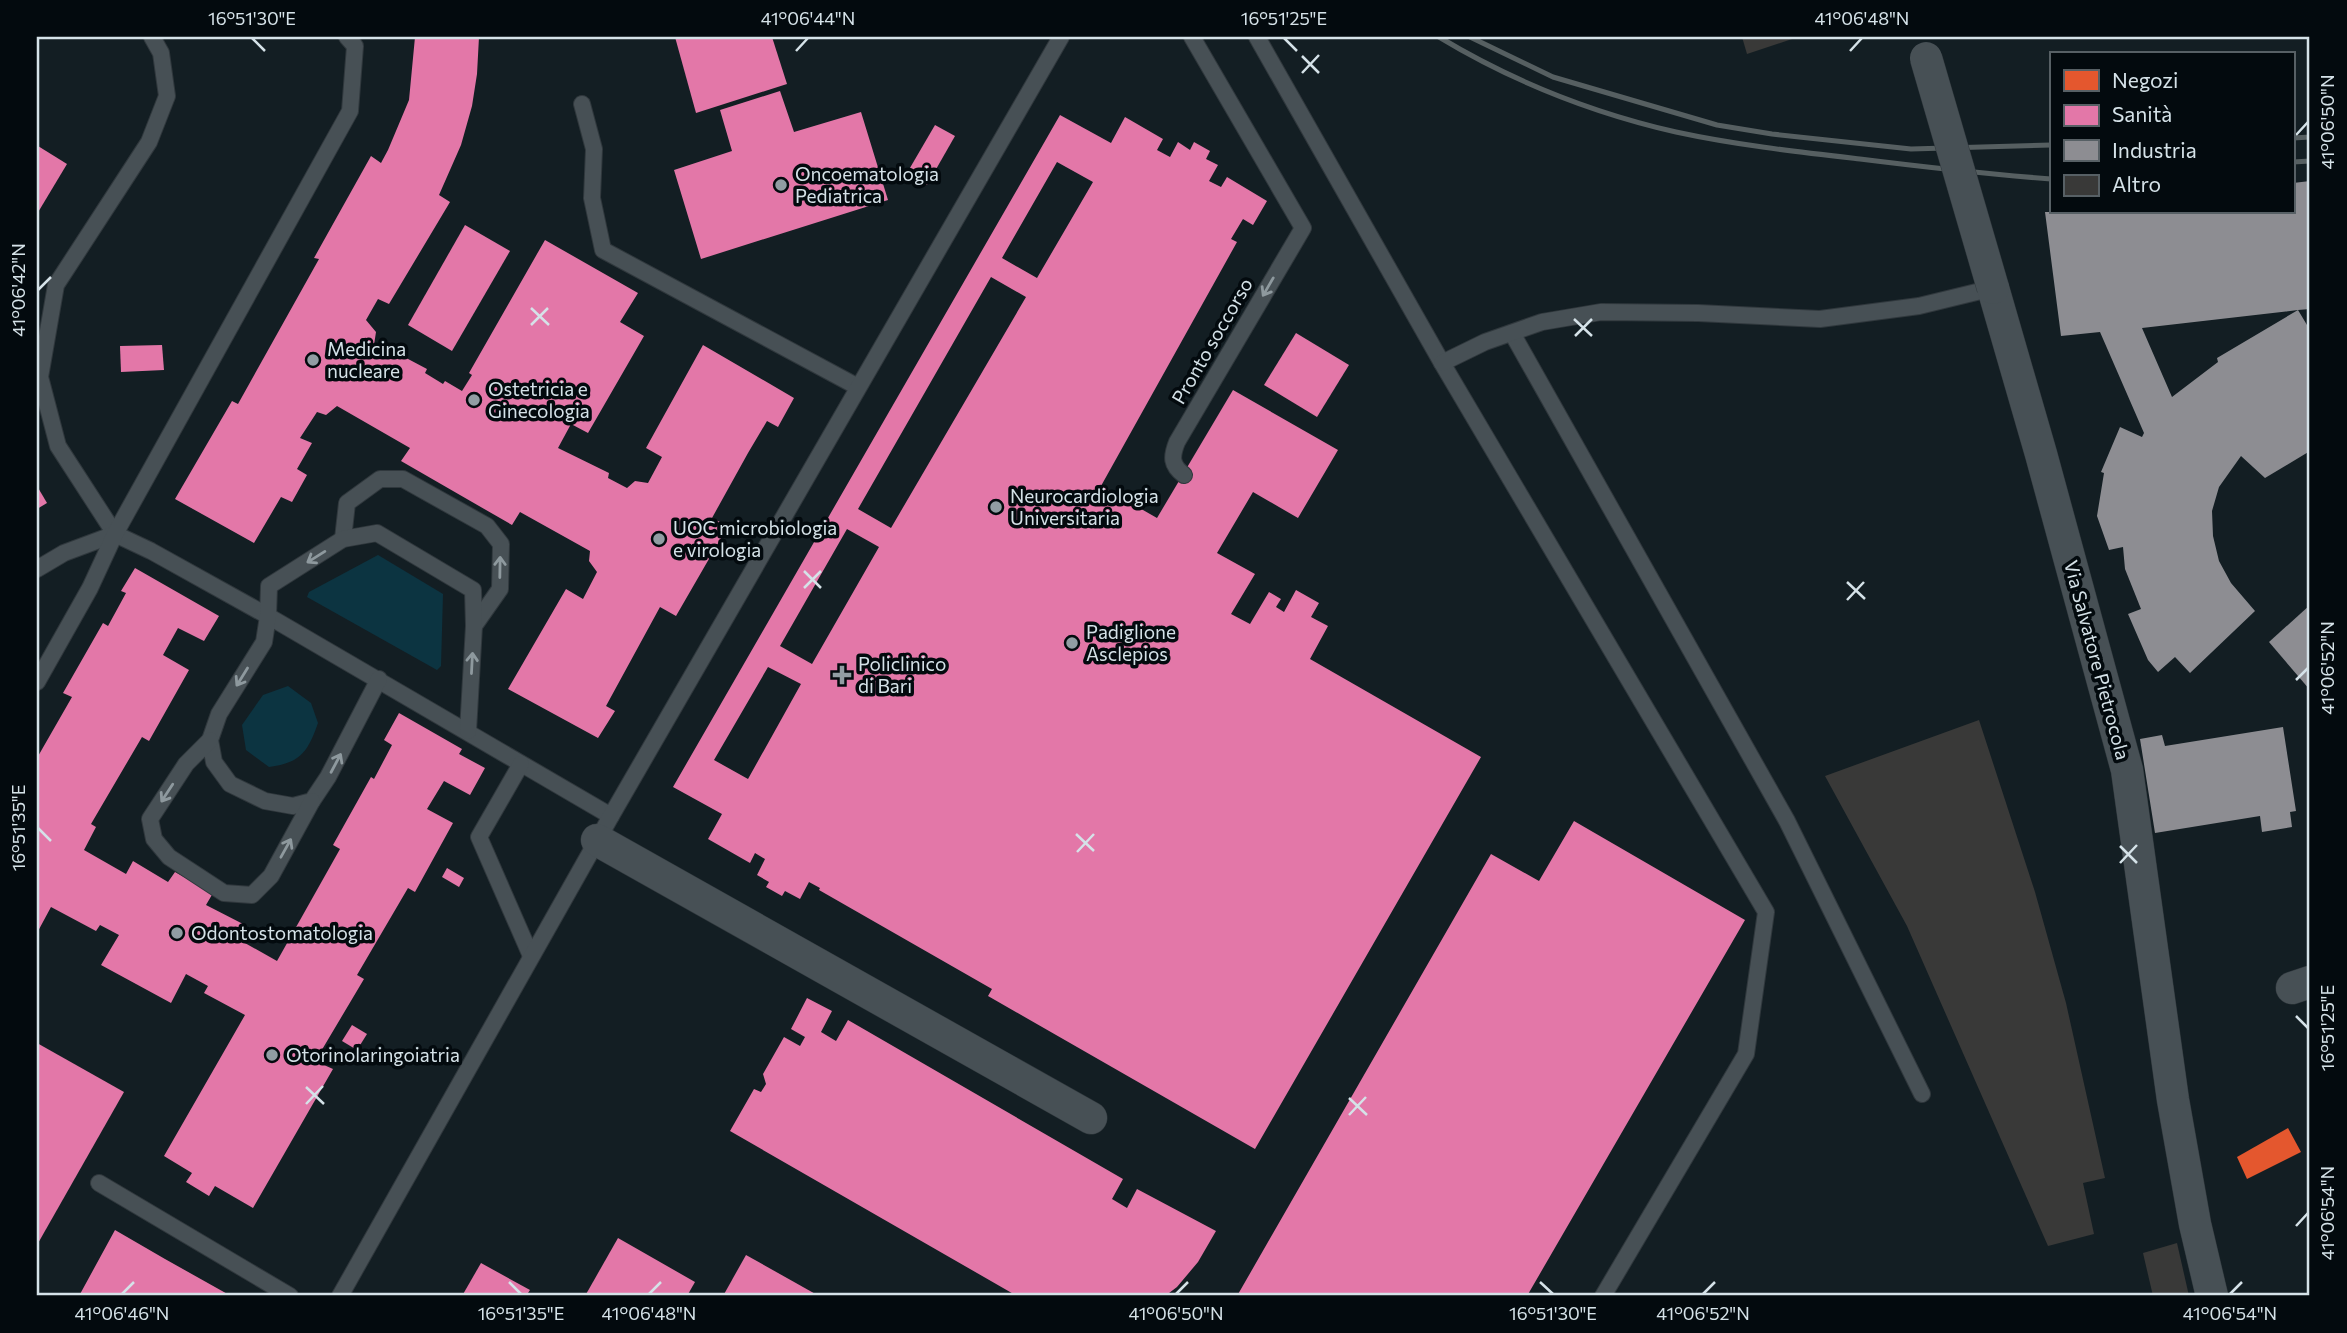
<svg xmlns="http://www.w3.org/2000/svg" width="2347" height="1333" font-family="Commissioner,sans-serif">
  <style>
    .green { fill: #0c3441 }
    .shops { fill: #e4572e }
    .health { fill: #e377a8; fill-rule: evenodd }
    .industry { fill: #8d8d92 }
    .building { fill: #393938 }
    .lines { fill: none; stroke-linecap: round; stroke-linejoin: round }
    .lane-casing { stroke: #30383d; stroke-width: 18 }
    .street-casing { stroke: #30383d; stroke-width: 33 }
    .lane { stroke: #475055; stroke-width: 16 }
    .street { stroke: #475055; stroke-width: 32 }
    .rail { stroke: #565f61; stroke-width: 5 }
    .street-bridge-casing { stroke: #30383d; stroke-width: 33; stroke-linecap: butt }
    .street-bridge { stroke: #475055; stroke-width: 32 }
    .oneway { stroke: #8e999e }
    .ticks { fill: none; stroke: #d5e2e8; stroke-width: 2.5 }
    .poi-dot { fill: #919da3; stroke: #030a0e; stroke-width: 2.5 }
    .labels { text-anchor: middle; stroke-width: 7; stroke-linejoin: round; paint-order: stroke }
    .poi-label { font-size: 19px; fill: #d5e2e8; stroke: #030a0e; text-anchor: start }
    .street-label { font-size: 19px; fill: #d5e2e8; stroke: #030a0e }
    .neatline { fill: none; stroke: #d5e2e8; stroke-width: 2.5 }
    .ticks-label { font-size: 18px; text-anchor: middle; fill: #d5e2e8 }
  </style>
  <rect width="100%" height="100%" fill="#131e23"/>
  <g class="green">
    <polygon points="378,555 443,594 441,666 437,670 307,597 309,592"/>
    <path d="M 288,686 L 311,703 L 318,723 C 308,752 300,763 269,767 L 246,750 L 242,725 L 263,695 Z"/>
  </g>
  <polygon class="shops" points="2288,1128 2301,1152 2247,1179 2237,1157"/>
  <g class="health">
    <polygon points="415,37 479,37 477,74 472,106 461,145 439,195 450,202 389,304 378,299 366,320 376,332 374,345 392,354 393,351 427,369 425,373 443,384 445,381 462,391 472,375 469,373 545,240 638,293 620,322 644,336 588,433 571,424 558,448 609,473 608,478 627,488 635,481 648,483 662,457 646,448 703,345 794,398 778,427 767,421 748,453 712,518 728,526 676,616 660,607 606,706 615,711 598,738 508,689 566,589 583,599 597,572 589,561 590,551 520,512 512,525 401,461 410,448 337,406 326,415 317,412 300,438 312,443 297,469 307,475 292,502 281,497 254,543 175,499 232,401 238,404 319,259 314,258 371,156 381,163 388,150 409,100"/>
    <polygon points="675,37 772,37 787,84 696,113"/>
    <polygon points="780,91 794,132 861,112 888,200 701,259 674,170 732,151 720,110"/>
    <path d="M 1060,115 L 1111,143 L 1125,117 L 1163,139 L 1157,150 L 1170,157 L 1178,142 L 1190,150 L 1194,142 L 1210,151 L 1206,159 L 1218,165 L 1209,181 L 1221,187 L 1227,177 L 1267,201 L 1253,225 L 1243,219 L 1231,239 L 1237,242 L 1101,486 L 1157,518 L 1233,390 L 1338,450 L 1298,518 L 1253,492 L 1217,553 L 1255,574 L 1231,614 L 1250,624 L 1269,592 L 1281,599 L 1276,607 L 1284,612 L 1296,590 L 1319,603 L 1311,617 L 1328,626 L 1310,659 L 1481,757 L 1255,1149 L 988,996 L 992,989 L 819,890 L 820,888 L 809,882 L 800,899 L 785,891 L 782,896 L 766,887 L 769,882 L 757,875 L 765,859 L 755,853 L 750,863 L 708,839 L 722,814 L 673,787 ZM 1057,162 L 1093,182 L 1037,278 L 1002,258 ZM 991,277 L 1026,297 L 891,528 L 858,509 ZM 847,529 L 879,547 L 812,664 L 780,646 ZM 768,667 L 801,684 L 748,779 L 714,760 Z"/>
    <polygon points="935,125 955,136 927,185 907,173"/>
    <polygon points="38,146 67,164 37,214 37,148"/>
    <polygon points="465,225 510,251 452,351 408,325"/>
    <polygon points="1296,333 1349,365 1317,417 1264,385"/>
    <polygon points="162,345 164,370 121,372 120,346"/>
    <polygon points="37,486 47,503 37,509"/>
    <polygon points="135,568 219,616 204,641 178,628 163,655 189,670 149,741 142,737 91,824 96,827 84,850 126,874 133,861 168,882 175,872 213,893 206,905 243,924 236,938 277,961 340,849 333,845 371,777 374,779 392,745 384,740 399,713 462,749 459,754 485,768 470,795 444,781 427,809 453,823 415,892 408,888 357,975 364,979 320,1053 324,1065 333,1069 253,1208 215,1186 209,1196 186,1182 192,1173 164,1156 245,1015 204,993 208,986 186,974 171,1003 101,965 119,935 100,925 96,931 51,907 37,933 37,758 72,697 63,693 103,623 108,626 126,593 121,591"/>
    <polygon points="1574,821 1745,920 1527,1296 1237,1296 1491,854 1539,881"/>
    <polygon points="447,868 464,878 459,887 442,877"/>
    <polygon points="807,998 832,1011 821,1032 836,1041 848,1020 1123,1179 1112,1199 1127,1208 1137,1189 1216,1231 1198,1262 1177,1287 1165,1296 1017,1296 730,1131 754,1089 761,1092 766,1084 763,1074 784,1037 800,1046 805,1037 791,1029"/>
    <polygon points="352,1025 367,1034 357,1050 342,1041"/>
    <polygon points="37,1043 124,1092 37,1245"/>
    <polygon points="115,1230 165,1259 231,1296 79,1296"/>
    <polygon points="618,1238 695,1282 687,1296 585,1296"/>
    <polygon points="746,1255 819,1296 723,1296"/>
    <polygon points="481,1263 530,1290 526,1296 462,1296"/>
  </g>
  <g class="industry">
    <polygon points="2310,181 2310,309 2298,310 2142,328 2172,397 2218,362 2217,358 2298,310 2310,330 2310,451 2265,478 2241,456 2219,487 2212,511 2213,536 2219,561 2231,583 2255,611 2190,673 2175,657 2158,672 2148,660 2128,614 2141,609 2125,569 2123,547 2109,550 2097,516 2104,473 2101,472 2120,427 2142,437 2144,433 2100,332 2061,336 2045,212 2293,212 2293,183"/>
    <polygon points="2310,605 2310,690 2269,642"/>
    <polygon points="2283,727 2296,811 2290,812 2292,827 2262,832 2260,816 2155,833 2140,739 2162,735 2165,746"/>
  </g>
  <g class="building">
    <polygon points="1742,37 1798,37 1747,54"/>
    <polygon points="1979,720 2035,892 2066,1003 2105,1178 2083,1183 2094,1234 2048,1246 1907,926 1825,776"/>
    <polygon points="2177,1243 2189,1296 2153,1296 2143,1253"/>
  </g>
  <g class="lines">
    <g class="lane-casing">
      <g id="lane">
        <polyline points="152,37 161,53 167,96 149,142 56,285 40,377 58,446 115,534 151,551 268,616 611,816"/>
        <polyline points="1257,37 1442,363 1766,912 1746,1054 1603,1296"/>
        <polyline points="582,104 594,149 592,198 603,250 858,387"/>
        <polyline points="1512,333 1787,821 1922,1094"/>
        <polyline points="1442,363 1485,342 1542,322 1601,312 1698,313 1820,319 1919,306 1993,288"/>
        <path d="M 1184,475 C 1171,465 1171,457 1177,442 L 1303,228 L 1192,37"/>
        <polyline points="343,539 347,503 380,479 403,479 487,526 501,544 500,589 474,626"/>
        <polyline points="37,569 64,553 115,534"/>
        <polyline points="379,679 328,777 312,801 293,806 265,801 230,784 214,762 210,740 219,714 264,642 268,616 269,586 343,539 377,533 473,590 474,626 468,731"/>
        <polyline points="37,682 90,588 115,534 350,111 355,46 347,37"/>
        <polyline points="210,740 186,764 150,819 154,839 169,857 224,893 252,895 271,876 312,801"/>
        <polyline points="521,764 479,837 531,956"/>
        <polyline points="99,1183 290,1296"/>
        <polyline points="340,1296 611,816 1061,37"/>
      </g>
    </g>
    <g class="street-casing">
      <g id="street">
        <polyline points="1993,288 2041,454 2127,770 2173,1100 2195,1224 2212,1296"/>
        <polyline points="597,840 1091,1118"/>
        <polyline points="2292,988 2310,982"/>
      </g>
    </g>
    <use href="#lane" class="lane"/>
    <use href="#street" class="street"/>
    <g class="rail">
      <path d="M 1439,37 C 1512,81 1593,113 1676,132 C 1736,145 1799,152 1860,159 C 1924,167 1987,174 2051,179"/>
      <polyline points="1470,37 1553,77 1717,125 1772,134 1911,149 2051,145"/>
      <polyline points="2293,138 2310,137"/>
      <polyline points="2293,162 2310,161"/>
    </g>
    <g class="street-bridge-casing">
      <polyline id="street-bridge" points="1926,58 1993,288"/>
    </g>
    <use href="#street-bridge" class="street-bridge"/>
  </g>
  <defs><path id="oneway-shaft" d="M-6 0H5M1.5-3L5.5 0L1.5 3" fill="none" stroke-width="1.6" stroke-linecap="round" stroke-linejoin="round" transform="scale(1.75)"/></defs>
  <g class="oneway">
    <use href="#oneway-shaft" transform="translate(1268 287) rotate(120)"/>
    <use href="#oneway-shaft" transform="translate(316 557) rotate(148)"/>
    <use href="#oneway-shaft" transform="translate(500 567) rotate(-89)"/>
    <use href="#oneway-shaft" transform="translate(472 663) rotate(-87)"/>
    <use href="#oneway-shaft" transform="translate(242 677) rotate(122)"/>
    <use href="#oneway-shaft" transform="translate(336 763) rotate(-62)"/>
    <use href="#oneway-shaft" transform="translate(167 793) rotate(123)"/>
    <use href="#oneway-shaft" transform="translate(286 848) rotate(-61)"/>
  </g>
  <path class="ticks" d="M 252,38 L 265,51M 1284,38 L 1297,51M 796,51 L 808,38M 1850,51 L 1862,38M 1302,56 L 1319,73M 1302,73 L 1319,55M 2296,135 L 2308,122M 38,290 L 51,277M 531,308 L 549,325M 1574,319 L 1592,336M 531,325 L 548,308M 1575,336 L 1592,319M 804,571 L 821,588M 1847,582 L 1865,599M 804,588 L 821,571M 1847,600 L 1864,582M 2296,680 L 2308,668M 38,828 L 51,841M 1076,834 L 1094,851M 2120,846 L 2137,863M 1077,852 L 1094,834M 2120,863 L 2137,845M 2296,1016 L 2308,1028M 306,1087 L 324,1104M 1349,1098 L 1367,1115M 306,1104 L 323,1086M 1349,1115 L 1366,1097M 2296,1226 L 2308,1213M 509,1282 L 521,1294M 1540,1282 L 1553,1294M 122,1294 L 134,1282M 649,1294 L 661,1282M 1176,1294 L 1188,1282M 1703,1294 L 1715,1282M 2230,1294 L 2242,1282"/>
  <g class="poi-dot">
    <circle cx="781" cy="185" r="7"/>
    <circle cx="313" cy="360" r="7"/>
    <circle cx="474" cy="400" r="7"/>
    <circle cx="996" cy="507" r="7"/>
    <circle cx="659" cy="539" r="7"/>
    <circle cx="1072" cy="643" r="7"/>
    <path d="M838.5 664.5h7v7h7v7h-7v7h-7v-7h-7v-7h7z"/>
    <circle cx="177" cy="933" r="7"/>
    <circle cx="272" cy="1055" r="7"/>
  </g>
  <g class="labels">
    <g class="poi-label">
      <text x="795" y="181">Oncoematologia<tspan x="795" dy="22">Pediatrica</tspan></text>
      <text x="327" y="356">Medicina<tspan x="327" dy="22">nucleare</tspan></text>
      <text x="488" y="396">Ostetricia e<tspan x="488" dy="22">Ginecologia</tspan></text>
      <text x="1010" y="503">Neurocardiologia<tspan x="1010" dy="22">Universitaria</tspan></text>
      <text x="673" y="535">UOC microbiologia<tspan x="673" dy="22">e virologia</tspan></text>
      <text x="1086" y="639">Padiglione<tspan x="1086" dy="22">Asclepios</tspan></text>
      <text x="858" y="671">Policlinico<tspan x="858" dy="22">di Bari</tspan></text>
      <text x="191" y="940">Odontostomatologia</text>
      <text x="286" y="1062">Otorinolaringoiatria</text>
    </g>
    <g class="street-label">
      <text transform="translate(1212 341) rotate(-60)" y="7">Pronto soccorso</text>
      <text transform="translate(2097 660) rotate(75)" y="7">Via Salvatore Pietrocola</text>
    </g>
  </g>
  <rect width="2347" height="1333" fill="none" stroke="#030a0e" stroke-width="77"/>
  <rect x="2050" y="52" width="245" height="161" fill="#030a0e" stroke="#576065" stroke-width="2"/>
  <rect x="2064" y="70" width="35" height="21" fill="#e4572e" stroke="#576065" stroke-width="2"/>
  <text x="2112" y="88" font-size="21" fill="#d5e2e8">Negozi</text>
  <rect x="2064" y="105" width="35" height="21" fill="#e377a8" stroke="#576065" stroke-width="2"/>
  <text x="2112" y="122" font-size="21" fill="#d5e2e8">Sanità</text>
  <rect x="2064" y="140" width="35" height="21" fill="#8d8d92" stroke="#576065" stroke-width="2"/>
  <text x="2112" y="158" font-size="21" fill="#d5e2e8">Industria</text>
  <rect x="2064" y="175" width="35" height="21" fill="#393938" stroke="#576065" stroke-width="2"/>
  <text x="2112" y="192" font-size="21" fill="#d5e2e8">Altro</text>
  <rect x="38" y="38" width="2270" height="1256" class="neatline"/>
  <g class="ticks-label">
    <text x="252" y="25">16°51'30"E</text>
    <text x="808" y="25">41°06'44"N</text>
    <text x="1284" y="25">16°51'25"E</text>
    <text x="1862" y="25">41°06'48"N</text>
    <text transform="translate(2328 122) rotate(-90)" y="6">41°06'50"N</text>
    <text transform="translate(19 290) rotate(-90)" y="6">41°06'42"N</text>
    <text transform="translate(2328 668) rotate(-90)" y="6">41°06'52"N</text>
    <text transform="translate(19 828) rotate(-90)" y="6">16°51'35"E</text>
    <text transform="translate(2328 1028) rotate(-90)" y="6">16°51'25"E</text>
    <text transform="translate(2328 1213) rotate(-90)" y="6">41°06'54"N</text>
    <text x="122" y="1320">41°06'46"N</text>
    <text x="521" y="1320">16°51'35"E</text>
    <text x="649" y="1320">41°06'48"N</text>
    <text x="1176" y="1320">41°06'50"N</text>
    <text x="1553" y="1320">16°51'30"E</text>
    <text x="1703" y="1320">41°06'52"N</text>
    <text x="2230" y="1320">41°06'54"N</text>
  </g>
</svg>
